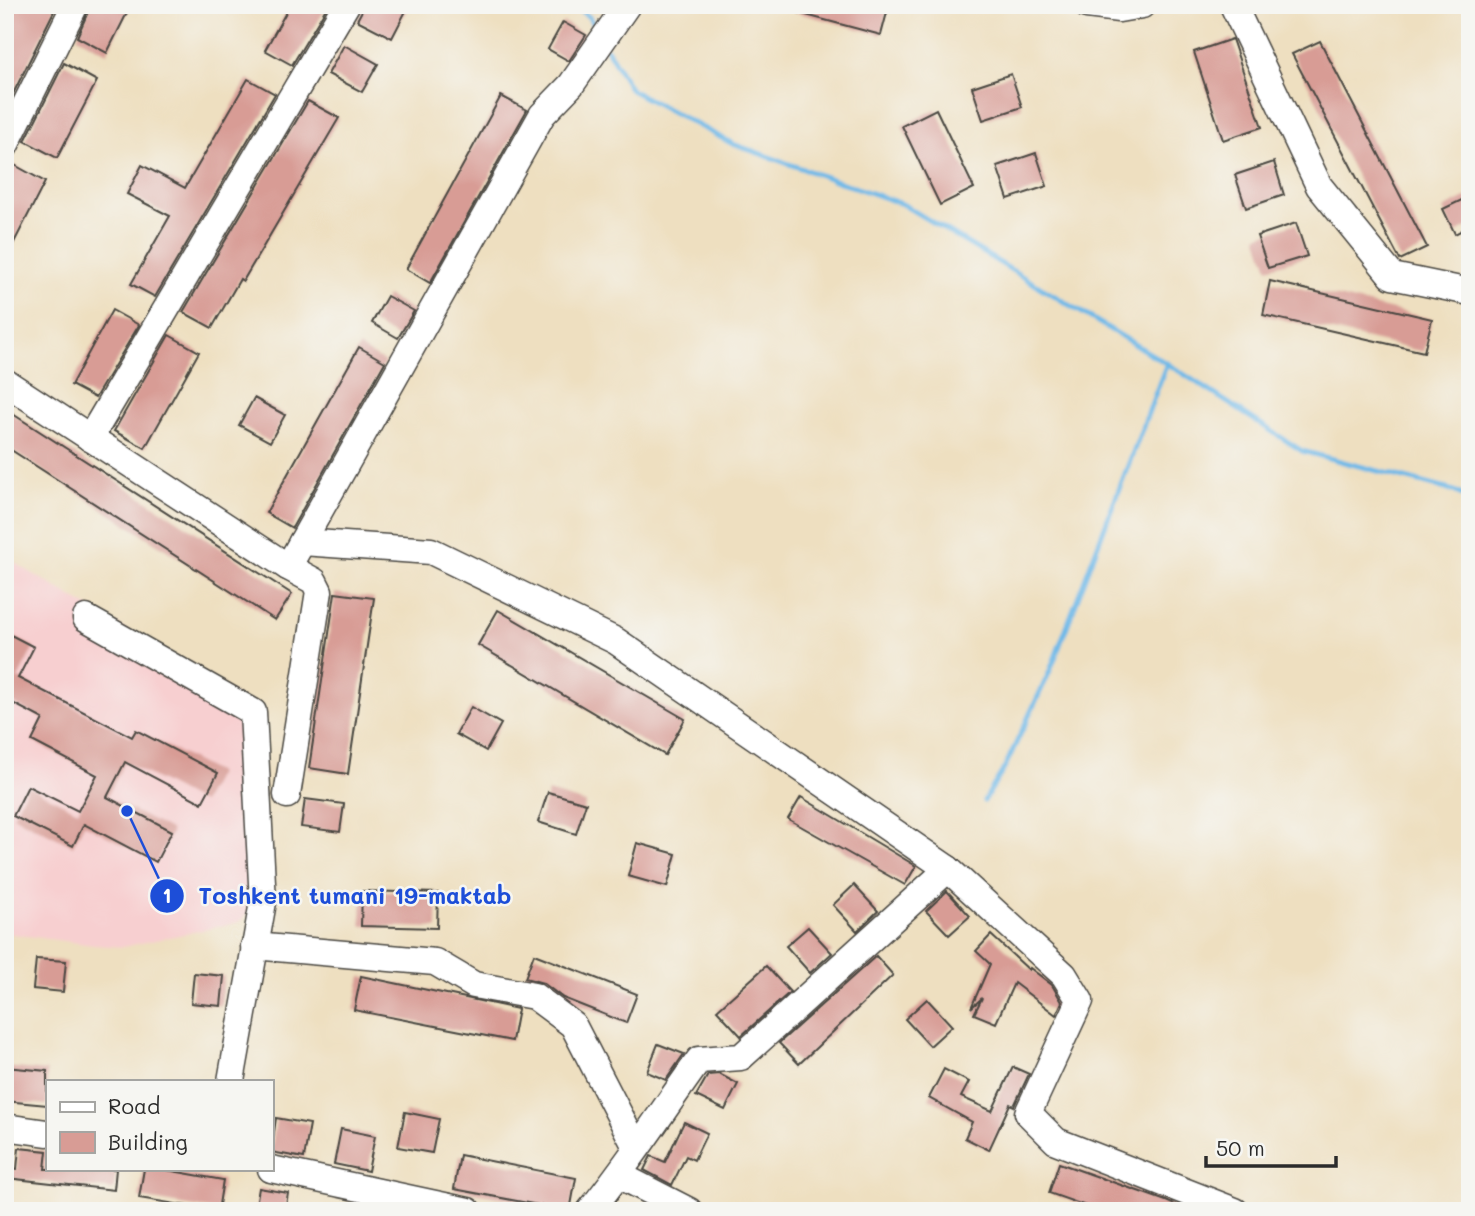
<svg xmlns="http://www.w3.org/2000/svg" width="1475" height="1216" font-family="Mali,sans-serif">
  <style>
    .built { fill: #f7cfd0 }
    .lines { fill: none; stroke-linecap: round; stroke-linejoin: round }
    .stream { stroke: #70b9e8; stroke-width: 5 }
    .building { fill: #d89c95 }
    .minor-casing { stroke: #484641; stroke-width: 29 }
    .minor { stroke: #fff; stroke-width: 26 }
    .leader { fill: none; stroke: #1d4ed8; stroke-width: 2.5 }
    .callout-dot { fill: #1d4ed8; stroke: #f6f6f2; stroke-width: 2.5 }
    .mark-label { font-size: 21px; text-anchor: middle; font-weight: bold; fill: #fff }
    .callout-label { font-size: 23px; text-anchor: middle; font-weight: bold; fill: #1d4ed8; stroke: #f6f6f2; stroke-width: 5; stroke-linejoin: round; paint-order: stroke }
  </style>
  <rect width="100%" height="100%" fill="#f6f6f2"/>
  <filter id="ink" filterUnits="userSpaceOnUse"><feTurbulence type="fractalNoise" baseFrequency=".0143" numOctaves="2"/><feDisplacementMap in="SourceGraphic" scale="14" xChannelSelector="R" yChannelSelector="G"/><feConvolveMatrix kernelMatrix="1 2 1 2 8 2 1 2 1" color-interpolation-filters="sRGB"/></filter>
  <filter id="wash" filterUnits="userSpaceOnUse"><feTurbulence type="fractalNoise" baseFrequency=".00686" numOctaves="4" result="noise"/><feDisplacementMap in="SourceGraphic" scale="28" xChannelSelector="R" yChannelSelector="G"/><feGaussianBlur stdDeviation="1.57" result="paint"/><feColorMatrix in="noise" values="0 0 0 0 0 0 0 0 0 0 0 0 0 0 0 0 0 1.4 0 .05"/><feComposite in="paint" operator="in"/></filter>
  <g filter="url(#wash)">
    <rect width="100%" height="100%" fill="#eedfc0"/>
    <polygon class="built" points="12,561 237,697 226,715 241,725 251,909 240,922 123,947 93,945 5,933 5,573"/>
    <g class="lines">
      <g class="stream">
        <polyline points="573,5 589,17 597,31"/>
        <polyline points="607,49 631,90 733,144 902,204 1179,371 1302,451 1454,491 1470,499"/>
        <polyline points="984,801 1004,769 1050,671 1167,363"/>
      </g>
    </g>
    <g id="blocks">
      <g class="building">
        <polygon points="17,5 57,5 5,110 5,27"/>
        <polygon points="91,5 131,5 107,53 77,37"/>
        <polygon points="290,5 328,5 292,65 265,50"/>
        <polygon points="365,5 399,5 407,9 392,38 357,20"/>
        <polygon points="787,5 889,5 881,35 787,10"/>
        <polygon points="563,22 586,35 569,61 548,49"/>
        <polygon points="1232,39 1262,127 1223,140 1194,52"/>
        <polygon points="1320,41 1427,247 1400,260 1292,54"/>
        <polygon points="344,45 378,64 362,92 328,74"/>
        <polygon points="64,63 97,81 57,158 25,141"/>
        <polygon points="1011,74 1022,107 983,120 972,87"/>
        <polygon points="248,79 275,94 155,297 131,284 170,216 127,194 142,165 185,188"/>
        <polygon points="501,96 527,110 430,283 406,269"/>
        <polygon points="308,101 339,118 243,281 240,279 212,328 183,312"/>
        <polygon points="936,109 974,188 940,205 902,126"/>
        <polygon points="1036,153 1047,186 1008,199 997,166"/>
        <polygon points="1274,162 1284,195 1246,208 1235,175"/>
        <polygon points="11,163 45,182 5,260 5,175"/>
        <polygon points="1470,196 1470,226 1455,234 1443,209"/>
        <polygon points="1296,223 1307,256 1268,268 1257,236"/>
        <polygon points="1270,281 1432,319 1424,352 1263,315"/>
        <polygon points="387,296 414,311 398,338 372,323"/>
        <polygon points="112,310 139,325 95,398 71,385"/>
        <polygon points="169,335 199,352 145,448 114,431"/>
        <polygon points="359,347 385,362 292,528 266,513"/>
        <polygon points="254,398 285,415 270,442 239,425"/>
        <polygon points="5,409 292,594 275,620 5,446"/>
        <polygon points="335,593 374,598 348,774 309,768"/>
        <polygon points="498,610 685,719 665,755 478,645"/>
        <polygon points="5,632 34,647 18,678 132,737 136,730 218,773 202,803 125,762 107,797 172,831 156,862 84,824 73,846 13,816 28,786 78,811 97,775 32,741 43,719 7,700 5,703"/>
        <polygon points="471,707 501,724 486,751 456,734"/>
        <polygon points="548,792 586,803 576,834 538,822"/>
        <polygon points="801,797 916,866 905,885 788,819"/>
        <polygon points="305,799 344,804 340,832 301,827"/>
        <polygon points="637,843 676,854 667,887 628,876"/>
        <polygon points="854,885 878,911 857,931 833,905"/>
        <polygon points="362,891 438,893 437,928 361,926"/>
        <polygon points="947,891 970,916 949,935 926,911"/>
        <polygon points="808,927 832,953 810,973 786,946"/>
        <polygon points="991,935 1029,970 1030,968 1052,985 1062,1002 1056,1015 1014,983 996,1023 974,1014 982,998 971,1008 990,964 976,951"/>
        <polygon points="534,954 637,994 626,1023 563,998 543,983 525,978"/>
        <polygon points="876,956 893,975 799,1064 779,1043"/>
        <polygon points="36,959 66,961 63,992 33,989"/>
        <polygon points="766,966 790,992 741,1036 717,1010"/>
        <polygon points="194,973 224,976 221,1006 191,1003"/>
        <polygon points="361,976 518,1009 512,1041 354,1010"/>
        <polygon points="927,999 952,1026 930,1046 905,1019"/>
        <polygon points="658,1044 684,1054 666,1080 647,1072"/>
        <polygon points="5,1067 47,1071 47,1105 5,1101"/>
        <polygon points="1013,1067 1029,1074 1014,1106 1010,1104 989,1150 965,1138 972,1122 929,1098 944,1069 969,1082 961,1097 992,1111"/>
        <polygon points="719,1074 738,1084 725,1110 696,1096 708,1075"/>
        <polygon points="405,1112 439,1119 432,1153 398,1147"/>
        <polygon points="276,1118 310,1124 304,1158 271,1152"/>
        <polygon points="684,1122 707,1133 694,1160 686,1156 672,1185 644,1170 651,1156 665,1162"/>
        <polygon points="341,1129 375,1136 368,1171 334,1164"/>
        <polygon points="19,1148 47,1151 45,1169 116,1169 114,1190 7,1178 7,1169 17,1169"/>
        <polygon points="460,1155 576,1178 570,1211 454,1189"/>
        <polygon points="1059,1163 1166,1201 1188,1211 1100,1211 1049,1193"/>
        <polygon points="144,1169 161,1169 223,1180 218,1211 139,1198"/>
        <polygon points="259,1188 288,1193 285,1211 255,1211"/>
      </g>
    </g>
  </g>
  <g filter="url(#ink)">
    <use href="#blocks" fill-opacity="0" stroke="#484641" stroke-width="2"/>
    <g class="lines">
      <g class="minor-casing">
        <g id="minor">
          <polyline points="1087,5 1119,9 1142,5"/>
          <polyline points="1233,5 1319,186 1392,276 1470,292"/>
          <polyline points="5,146 75,5"/>
          <polyline points="5,382 288,567 314,581 319,591 287,795"/>
          <polyline points="90,438 346,5"/>
          <polyline points="302,542 431,551 616,641 948,869 1064,975 1080,1001 1028,1113 1056,1141 1235,1211"/>
          <polyline points="288,567 542,115 571,85 627,5"/>
          <polyline points="86,618 253,712 263,902 231,1081"/>
          <polyline points="254,946 435,962 474,985 534,996 573,1025 636,1147"/>
          <polyline points="5,1127 47,1133"/>
          <polyline points="271,1169 468,1211"/>
          <polyline points="619,1175 689,1211"/>
          <path d="M 590,1211 C 629,1163 663,1110 699,1060 L 741,1057 L 948,869"/>
        </g>
      </g>
      <use href="#minor" class="minor"/>
    </g>
  </g>
  <path class="leader" d="M127 811L167 896"/>
  <g class="callout-dot">
    <circle cx="127" cy="811" r="7"/>
    <circle cx="167" cy="896" r="18"/>
  </g>
  <g class="mark-label">
    <text x="167" y="903">1</text>
  </g>
  <g class="callout-label">
    <text x="355" y="904">Toshkent tumani 19-maktab</text>
  </g>
  <rect width="1475" height="1216" fill="none" stroke="#f6f6f2" stroke-width="28"/>
  <rect x="46" y="1080" width="228" height="91" fill="#f6f6f2" stroke="#a5a5a2" stroke-width="2"/>
  <rect x="60" y="1102" width="35" height="10" fill="#ffffff" stroke="#a5a5a2" stroke-width="2"/>
  <text x="108" y="1114" font-size="21" fill="#2b2b2b">Road</text>
  <rect x="60" y="1132" width="35" height="21" fill="#d89c95" stroke="#a5a5a2" stroke-width="2"/>
  <text x="108" y="1150" font-size="21" fill="#2b2b2b">Building</text>
  <path d="M1206 1156v10h130v-10" fill="none" stroke="#2b2b2b" stroke-width="3.5"/>
  <text x="1216" y="1156" font-size="21" fill="#2b2b2b" stroke="#f6f6f2" stroke-width="5" paint-order="stroke">50 m</text>
</svg>
